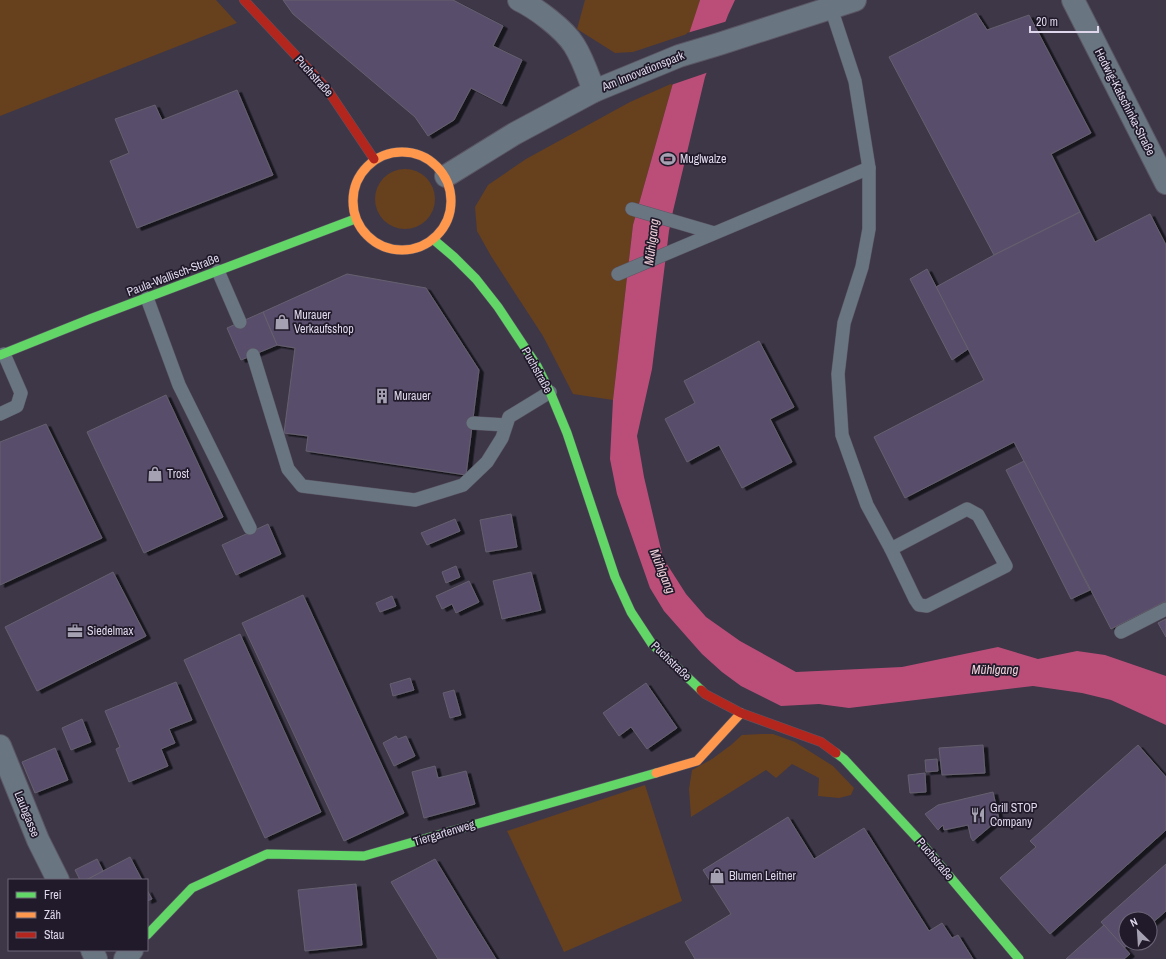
<svg xmlns="http://www.w3.org/2000/svg" width="1166" height="959" font-family="'Archivo Narrow',sans-serif">
  <style>
    .green { fill: #67401e }
    .water { fill: #bb4e78 }
    .pier { fill: #3d3748 }
    .building { fill: #594e6a; stroke: #65606f; filter: url(#shadow) }
    .lines { fill: none; stroke-linecap: round; stroke-linejoin: round }
    .lane-casing { stroke: #5b5664; stroke-width: 14 }
    .street-casing { stroke: #5b5664; stroke-width: 24 }
    .fast-casing { stroke: #5b5664; stroke-width: 10 }
    .slow-casing { stroke: #5b5664; stroke-width: 10 }
    .jam-casing { stroke: #5b5664; stroke-width: 10 }
    .lane { stroke: #697682; stroke-width: 13 }
    .street { stroke: #697682; stroke-width: 22 }
    .fast { stroke: #63d668; stroke-width: 9 }
    .slow { stroke: #ff974d; stroke-width: 9 }
    .jam { stroke: #b3261e; stroke-width: 9 }
    .labels { text-anchor: middle; stroke-width: 3.5; stroke-linejoin: round; paint-order: stroke }
    .street-label { font-size: 12px; fill: #dfd8ed; stroke: #201a2a }
    .poi-label { font-size: 12px; fill: #dfd8ed; stroke: #201a2a; text-anchor: start }
    .water-label { font-size: 13px; font-style: italic; fill: #efcfd8; stroke: #201a2a }
  </style>
  <defs>
    <filter id="shadow"><feDropShadow dx="4.5" dy="2.5" stdDeviation="0" flood-color="#0009"/></filter>
  </defs>
  <rect width="100%" height="100%" fill="#3d3748"/>
  <g class="green">
    <polygon points="0,0 216,0 237,23 0,116"/>
    <polygon points="585,0 700,0 690,33 633,52 615,53 577,29"/>
    <polygon points="673,83 633,225 613,400 573,394 543,336 491,256 477,231 475,207 488,185 526,159 630,102"/>
    <circle cx="405" cy="199" r="30"/>
    <polygon points="761,734 773,734 795,742 833,766 854,788 851,795 839,798 818,796 819,778 792,764 776,778 766,770 691,817 689,789 692,770 712,759 731,745 742,735"/>
    <polygon points="645,785 682,901 564,952 507,831"/>
  </g>
  <polygon class="water" points="700,0 735,0 728,15 705,77 673,211 669,231 652,369 637,436 644,477 663,558 686,594 706,617 740,641 796,672 902,667 998,647 1038,659 1077,651 1105,655 1166,676 1166,725 1111,700 1082,693 1033,686 849,708 819,704 781,706 741,686 722,672 702,654 664,611 650,588 617,494 610,459 613,400 633,225 673,83"/>
  <polygon class="pier" points="728,21 709,72 671,85 687,33"/>
  <g class="building">
    <polygon points="283,0 453,0 503,26 493,46 522,60 502,104 471,88 454,120 428,136 415,117 293,14"/>
    <polygon points="976,13 987,30 1029,15 1091,133 1051,154 1080,212 994,255 889,57"/>
    <polygon points="237,90 273,175 137,228 110,161 129,153 115,119 155,105 162,120"/>
    <polygon points="1080,212 1095,242 1150,214 1166,245 1166,601 1111,629 1014,442 905,498 874,437 984,380 936,287 994,255"/>
    <polygon points="927,269 968,349 952,360 910,279"/>
    <polygon points="347,274 426,288 479,370 466,475 306,451 308,436 284,433 295,348 277,345 263,312"/>
    <polygon points="263,312 277,345 241,360 227,328"/>
    <polygon points="759,341 794,407 770,419 792,462 742,488 719,445 687,462 665,419 695,403 684,381"/>
    <polygon points="166,395 223,517 144,553 87,432"/>
    <polygon points="46,424 102,538 0,585 0,442"/>
    <polygon points="1024,461 1090,590 1071,599 1006,470"/>
    <polygon points="511,514 517,547 486,552 480,520"/>
    <polygon points="455,519 460,531 427,545 421,533"/>
    <polygon points="268,524 281,554 236,575 222,545"/>
    <polygon points="456,566 460,577 446,583 442,572"/>
    <polygon points="113,572 146,636 37,691 5,627"/>
    <polygon points="531,572 541,610 502,619 493,581"/>
    <polygon points="469,581 479,602 456,613 452,604 442,609 436,596"/>
    <polygon points="303,595 404,813 344,841 242,623"/>
    <polygon points="392,596 396,606 380,612 376,603"/>
    <polygon points="1166,619 1166,637 1158,623"/>
    <polygon points="240,634 321,812 265,838 184,660"/>
    <polygon points="410,678 414,690 393,696 390,684"/>
    <polygon points="176,682 192,720 169,729 175,743 161,749 168,766 129,782 116,749 120,747 105,711"/>
    <polygon points="646,683 677,728 647,749 631,727 619,736 603,713"/>
    <polygon points="454,690 461,715 450,718 443,693"/>
    <polygon points="82,719 91,742 71,750 62,728"/>
    <polygon points="396,736 398,739 406,736 415,756 394,766 383,743"/>
    <polygon points="983,745 985,773 942,775 939,748"/>
    <polygon points="1138,745 1166,777 1166,830 1050,934 1000,878 1036,847 1030,841"/>
    <polygon points="55,748 68,780 35,793 22,762"/>
    <polygon points="937,759 938,771 926,772 925,760"/>
    <polygon points="435,766 438,778 466,771 475,804 424,818 412,772"/>
    <polygon points="925,773 926,792 910,793 908,775"/>
    <polygon points="993,792 999,819 973,841 971,838 968,825 944,830 943,825 938,830 925,814 938,805"/>
    <polygon points="788,817 814,859 864,828 929,931 942,923 952,938 958,935 973,959 695,959 685,942 731,914 703,870"/>
    <polygon points="130,857 142,880 86,880 103,871"/>
    <polygon points="97,859 103,871 86,880 80,880 75,870"/>
    <polygon points="435,859 470,917 496,959 438,959 391,882"/>
    <polygon points="1166,864 1166,911 1150,925 1150,919 1126,919 1126,943 1130,943 1124,948 1101,922"/>
    <polygon points="356,884 362,945 305,951 298,890"/>
    <polygon points="147,890 152,899 147,901"/>
    <polygon points="1104,925 1130,954 1124,959 1066,959"/>
  </g>
  <g class="lines">
    <g class="lane-casing">
      <g id="lane">
        <polyline points="831,8 855,81 869,168 869,229 862,267 844,323 838,374 842,435 867,505 891,549"/>
        <polyline points="632,209 714,233"/>
        <polyline points="218,271 240,322"/>
        <polyline points="618,274 869,168"/>
        <polyline points="147,298 179,385 250,528"/>
        <polyline points="253,355 288,469 302,486 415,500 463,485 487,462 502,438 509,417 550,392"/>
        <polyline points="0,414 17,406 21,393 4,354"/>
        <polyline points="473,423 506,425"/>
        <polygon points="967,509 978,515 1006,566 927,606 919,605 915,599 891,549"/>
        <polyline points="1121,632 1166,609"/>
      </g>
    </g>
    <g class="street-casing">
      <g id="street">
        <path d="M 519,0 C 536,8 564,29 574,45 C 583,59 588,75 594,91"/>
        <polyline points="1073,0 1166,183"/>
        <polyline points="446,176 514,134 594,91 679,56 719,44 855,0"/>
        <polyline points="0,746 38,840 58,880"/>
        <polyline points="92,950 96,959"/>
        <polyline points="125,959 132,950"/>
      </g>
    </g>
    <g class="fast-casing">
      <g id="fast">
        <polyline points="434,240 454,257 476,279 498,307 537,366 550,392 567,433 615,577 631,612 652,644 701,690"/>
        <polyline points="0,355 90,319 355,219"/>
        <polyline points="836,753 844,759 918,839 1019,959"/>
        <polyline points="147,935 192,888 267,854 364,856 656,773"/>
      </g>
    </g>
    <g class="slow-casing">
      <g id="slow">
        <circle cx="402" cy="201" r="49"/>
        <polyline points="656,773 697,761 741,713"/>
      </g>
    </g>
    <g class="jam-casing">
      <g id="jam">
        <polyline points="244,0 327,89 374,159"/>
        <polyline points="701,690 705,694 741,713 821,742 836,753"/>
      </g>
    </g>
    <use href="#lane" class="lane"/>
    <use href="#street" class="street"/>
    <use href="#fast" class="fast"/>
    <use href="#slow" class="slow"/>
    <use href="#jam" class="jam"/>
  </g>
  <defs>
    <g id="stadium-bare" transform="scale(1.2)"><path d="M0-5a6.5 5 0 1 0 0 10a6.5 5 0 1 0 0-10ZM-3.5-1.8h7v3.6h-7Z" fill="#a6a0b3" stroke="#201a2a" stroke-width="2.5" paint-order="stroke"/></g>
    <g id="shop-bare" transform="scale(1.2)"><path d="M-5-2.5h2.3a2.7 3.5 0 0 1 5.4 0H5L5.5 6h-11ZM-1.5-2.5h3a1.5 2.3 0 0 0-3 0Z" fill="#a6a0b3" stroke="#201a2a" stroke-width="2.5" paint-order="stroke"/></g>
    <g id="building-bare" transform="scale(1.2)"><path d="M-4-6H4V6H1V3H-1V6H-4ZM-2.5-4.3h1.7v1.8h-1.7ZM.8-4.3h1.7v1.8H.8ZM-2.5-1h1.7V.8h-1.7ZM.8-1h1.7V.8H.8Z" fill="#a6a0b3" stroke="#201a2a" stroke-width="2.5" paint-order="stroke"/></g>
    <g id="office-bare" transform="scale(1.2)"><path d="M-6-3h4V-5.5h4V-3h4V5H-6ZM-1-4.5V-3h2v-1.5ZM-6 0V1H6V0Z" fill="#a6a0b3" stroke="#201a2a" stroke-width="2.5" paint-order="stroke"/></g>
    <g id="restaurant-bare" transform="scale(1.2)"><path d="M-5-6h1v4h1v-4h1v4h1v-4h1v5L-1.5 .5V6h-2V.5L-5-1ZM5-6V6H3V1.5H1.5Q1.5-4 5-6Z" fill="#a6a0b3" stroke="#201a2a" stroke-width="2.5" paint-order="stroke"/></g>
  </defs>
  <g fill-rule="evenodd">
    <use href="#stadium-bare" x="668" y="159"/>
    <use href="#shop-bare" x="282" y="322"/>
    <use href="#building-bare" x="382" y="396"/>
    <use href="#shop-bare" x="155" y="474"/>
    <use href="#office-bare" x="75" y="631"/>
    <use href="#restaurant-bare" x="978" y="815"/>
    <use href="#shop-bare" x="717" y="876"/>
  </g>
  <g class="labels">
    <g class="street-label">
      <text transform="translate(643 71) rotate(-22)" y="4">Am Innovationspark</text>
      <text transform="translate(314 76) rotate(48)" y="4">Puchstraße</text>
      <text transform="translate(1125 102) rotate(63)" y="4">Hedwig-Katschinka-Straße</text>
      <text transform="translate(173 275) rotate(-21)" y="4">Paula-Wallisch-Straße</text>
      <text transform="translate(537 370) rotate(61)" y="4">Puchstraße</text>
      <text transform="translate(671 661) rotate(44)" y="4">Puchstraße</text>
      <text transform="translate(27 814) rotate(68)" y="4">Laubgasse</text>
      <text transform="translate(444 833) rotate(-17)" y="4">Tiergartenweg</text>
      <text transform="translate(935 859) rotate(50)" y="4">Puchstraße</text>
    </g>
    <g class="poi-label">
      <text x="680" y="163">Muglwalze</text>
      <text x="294" y="319">Murauer<tspan x="294" dy="14">Verkaufsshop</tspan></text>
      <text x="394" y="400">Murauer</text>
      <text x="167" y="478">Trost</text>
      <text x="87" y="635">Siedelmax</text>
      <text x="990" y="812">Grill STOP<tspan x="990" dy="14">Company</tspan></text>
      <text x="729" y="880">Blumen Leitner</text>
    </g>
    <g class="water-label">
      <text transform="translate(651 242) rotate(-83)" y="5">Mühlgang</text>
      <text transform="translate(663 571) rotate(68)" y="5">Mühlgang</text>
      <text x="995" y="674">Mühlgang</text>
    </g>
  </g>
  <rect x="8" y="879" width="140" height="72" fill="#201a2a" stroke="#6c6678"/>
  <rect x="16" y="892" width="20" height="6" fill="#63d668" stroke="#6c6678"/>
  <text x="44" y="899" font-size="12" fill="#dfd8ed">Frei</text>
  <rect x="16" y="912" width="20" height="6" fill="#ff974d" stroke="#6c6678"/>
  <text x="44" y="919" font-size="12" fill="#dfd8ed">Zäh</text>
  <rect x="16" y="932" width="20" height="6" fill="#b3261e" stroke="#6c6678"/>
  <text x="44" y="939" font-size="12" fill="#dfd8ed">Stau</text>
  <g transform="translate(1138 931) rotate(335)"><circle r="19" fill="#201a2a" stroke="#6c6678"/>
  <path d="M0-3L7 15L0 10L-7 15Z" fill="#a6a0b3"/>
  <text y="-6" font-size="11" font-weight="bold" text-anchor="middle" fill="#dfd8ed">N</text>
  </g>
  <path d="M1030 26v6h68v-6" fill="none" stroke="#dfd8ed" stroke-width="2"/>
  <text x="1036" y="26" font-size="12" fill="#dfd8ed" stroke="#201a2a" stroke-width="3" paint-order="stroke">20 m</text>
</svg>
